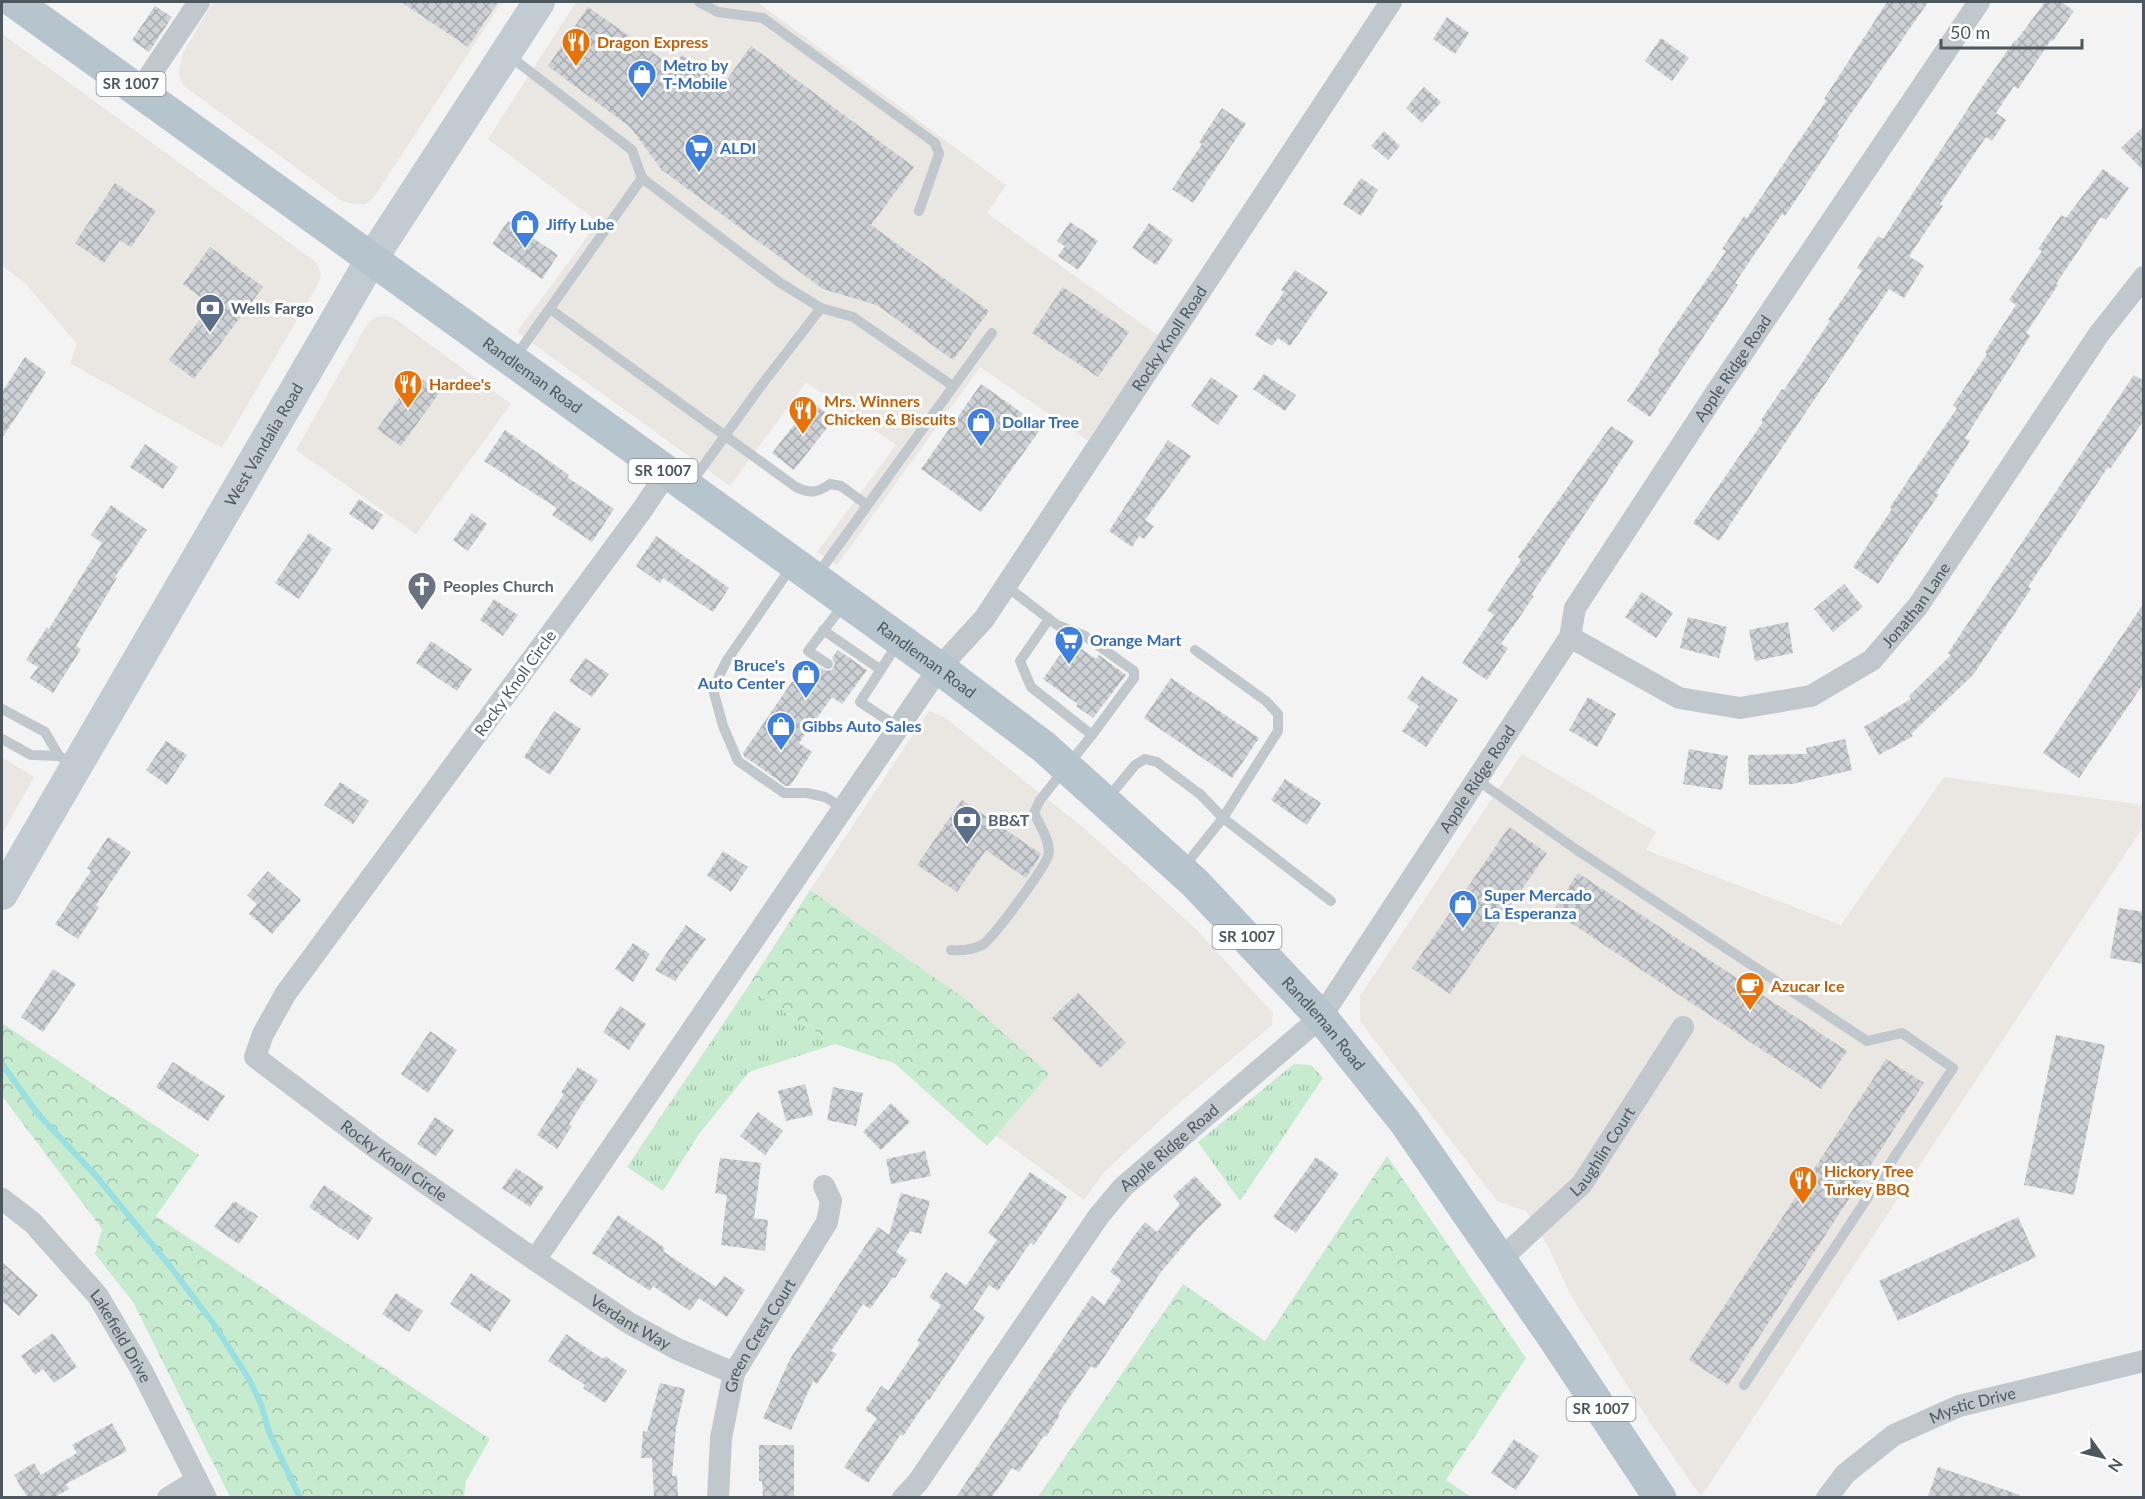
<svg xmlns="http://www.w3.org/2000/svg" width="2145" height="1499" font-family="Lato,sans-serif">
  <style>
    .commercial { fill: #eae6e1 }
    .grass { fill: url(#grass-tufts) }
    .forest { fill: url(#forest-crowns) }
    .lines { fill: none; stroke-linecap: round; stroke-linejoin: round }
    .stream { stroke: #9ae0e3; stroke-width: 6 }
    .building { fill: url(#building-cross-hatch) }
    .service { stroke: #c0c8cd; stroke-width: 10 }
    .minor { stroke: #c0c8cd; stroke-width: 22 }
    .secondary { stroke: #c1cbd1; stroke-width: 32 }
    .primary { stroke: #b6c5cd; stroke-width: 33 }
    .labels { text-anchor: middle; stroke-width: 6; stroke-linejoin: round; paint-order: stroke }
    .shield { fill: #fff; stroke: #828a8e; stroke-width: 1.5 }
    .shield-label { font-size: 15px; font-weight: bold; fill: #4c585e }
    .food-label { font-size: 16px; font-weight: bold; fill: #c56008; stroke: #fff; text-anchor: start }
    .shop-label { font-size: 16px; font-weight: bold; fill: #366cbe; stroke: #fff; text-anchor: start }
    .service-label { font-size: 16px; font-weight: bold; fill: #4e5e75; stroke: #fff; text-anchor: start }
    .street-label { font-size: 16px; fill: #4c585e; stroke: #fff }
    .worship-label { font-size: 16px; font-weight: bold; fill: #5b616d; stroke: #fff; text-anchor: start }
  </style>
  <defs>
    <pattern id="grass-tufts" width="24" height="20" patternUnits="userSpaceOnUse" patternTransform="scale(1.5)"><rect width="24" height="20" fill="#c7ebcf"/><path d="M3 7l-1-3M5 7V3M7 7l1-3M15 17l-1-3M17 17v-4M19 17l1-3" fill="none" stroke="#a4c1ab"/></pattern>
    <pattern id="forest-crowns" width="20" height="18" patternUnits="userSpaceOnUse" patternTransform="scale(1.5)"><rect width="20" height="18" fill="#c7ebcf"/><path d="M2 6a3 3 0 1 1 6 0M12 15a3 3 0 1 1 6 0" fill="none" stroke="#a4c1ab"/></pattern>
    <pattern id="building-cross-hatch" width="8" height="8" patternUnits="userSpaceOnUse" patternTransform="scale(1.5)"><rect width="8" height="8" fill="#cdd0d4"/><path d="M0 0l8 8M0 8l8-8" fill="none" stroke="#a9acaf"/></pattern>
  </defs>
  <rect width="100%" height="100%" fill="#f4f3f3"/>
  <g class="commercial">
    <polygon points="213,2 502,2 374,197 366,204 354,204 342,201 184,86 180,79 179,69 183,53"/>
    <polygon points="576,2 757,2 1006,185 987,213 1159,336 1090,442 980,367 837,565 817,552 896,445 806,382 730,486 517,332 598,222 488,139"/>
    <polygon points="2,34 316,262 321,272 319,282 222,448 70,363 77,344 24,282 2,266"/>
    <polygon points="386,316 394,318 511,404 416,534 296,450 368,323 376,317"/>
    <polygon points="929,711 944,717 1085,829 1194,927 1273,1013 1272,1025 1172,1109 1104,1172 1084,1200 995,1135 1049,1074 968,1001 810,890"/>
    <polygon points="1522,754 1656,832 1646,850 1841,925 1944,777 2143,805 2143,827 1701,1497 1651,1424 1569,1292 1548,1246 1526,1211 1497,1201 1360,1021 1360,996"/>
    <polygon points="2,757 34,777 2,834"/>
  </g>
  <g class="grass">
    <polygon points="747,988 835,1044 749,1072 699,1134 663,1191 627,1167"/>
    <polygon points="1294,1064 1311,1065 1323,1078 1240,1201 1198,1142"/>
  </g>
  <g class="forest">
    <polygon points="810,890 968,1001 1049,1074 987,1146 894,1063 835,1044 747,988"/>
    <polygon points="2,1023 199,1155 156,1216 490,1439 466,1481 464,1497 230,1497 133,1302 95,1254 102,1229 2,1096"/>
    <polygon points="1387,1156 1526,1358 1446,1480 1471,1497 1038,1497 1183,1284 1265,1341"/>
  </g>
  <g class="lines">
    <polyline class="stream" points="2,1064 38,1114 97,1177 169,1265 213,1323 249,1379 261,1404 269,1432 300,1498"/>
  </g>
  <g class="building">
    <polygon points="401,2 498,2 468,47"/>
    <polygon points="1887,2 1928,2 1837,134 1839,135 1785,216 1782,214 1735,283 1738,285 1650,417 1627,401 1660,352 1658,350 1726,251 1722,249 1744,216 1747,218 1826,101 1824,99"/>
    <polygon points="2045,2 2061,2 2074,11 2053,41 2051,40 2018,89 2014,86 1996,113 2006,120 1992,141 1986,137 1940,204 1943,206 1909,256 1924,266 1904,298 1889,289 1719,541 1693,523 1763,422 1761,420 1782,389 1784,390 1830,321 1828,320 1862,271 1857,268 1878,236 1883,239 1982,87 2015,40 2016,41"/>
    <polygon points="155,6 172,17 149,52 132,40"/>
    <polygon points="588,7 673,67 682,55 723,85 751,46 914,167 871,225 989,311 953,360 877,305 823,289 662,170 630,127 548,66"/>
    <polygon points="1447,17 1469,33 1455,54 1433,39"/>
    <polygon points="1661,38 1689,58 1672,81 1645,61"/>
    <polygon points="1424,87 1441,102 1422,123 1406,108"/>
    <polygon points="1222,108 1246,124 1193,203 1172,189 1202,144 1199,142"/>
    <polygon points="2144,126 2144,171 2121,148"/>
    <polygon points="1384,131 1400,146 1388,160 1371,146"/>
    <polygon points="2103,169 2129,188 2106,220 2101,217 2056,284 2058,285 2026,333 2030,336 1965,438 1970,441 1936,493 1939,494 1878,584 1853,567 1892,509 1890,507 1957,408 1953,405 1987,354 1985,352 2016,305 2009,300 2042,251 2038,249 2061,215 2066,218"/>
    <polygon points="1361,178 1378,190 1361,216 1343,204"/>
    <polygon points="115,183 156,211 131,247 120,240 104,263 75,243"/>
    <polygon points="508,221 558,255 542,279 492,244"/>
    <polygon points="1070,222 1098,241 1078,270 1058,256 1065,246 1057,241"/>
    <polygon points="1149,223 1173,240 1156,265 1132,248"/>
    <polygon points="210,247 263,287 194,379 169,360 211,305 183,284"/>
    <polygon points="1295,270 1328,292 1290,346 1278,338 1272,346 1255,335 1284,292 1281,290"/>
    <polygon points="1063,287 1129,332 1098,377 1032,333"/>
    <polygon points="25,357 46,372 2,438 2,392"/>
    <polygon points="1264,374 1296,395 1285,411 1253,389"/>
    <polygon points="416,375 440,392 401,446 377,429"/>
    <polygon points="2134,375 2144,381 2144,420 2110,469 2108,467 2028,587 2031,589 1973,675 1911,734 1913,736 1879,755 1864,727 1911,699 1909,696 1951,655 1948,653"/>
    <polygon points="1211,377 1238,396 1218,425 1191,406"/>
    <polygon points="981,384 1042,427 981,512 921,469"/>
    <polygon points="812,402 834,419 794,470 772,453"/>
    <polygon points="1611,426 1634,441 1531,595 1534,596 1501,644 1508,648 1487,680 1462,663 1494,615 1487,610 1521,560 1518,557"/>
    <polygon points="505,430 569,475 567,477 614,509 592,542 552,515 557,508 484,461"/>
    <polygon points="1168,440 1191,456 1145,520 1154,526 1144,539 1139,536 1132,547 1109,531"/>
    <polygon points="145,444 178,467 163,489 130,467"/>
    <polygon points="359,499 383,515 373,530 349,514"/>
    <polygon points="111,505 147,530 115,577 117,578 76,646 81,649 53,693 30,678 38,667 26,660 47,627 49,629 102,543 91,535"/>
    <polygon points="472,513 487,524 468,551 453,540"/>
    <polygon points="309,533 332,549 299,599 275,583"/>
    <polygon points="656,536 729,588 713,612 663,578 660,583 636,566"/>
    <polygon points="1844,584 1863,607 1833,632 1814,609"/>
    <polygon points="1642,592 1673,613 1656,638 1625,617"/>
    <polygon points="494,599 518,615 503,636 480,620"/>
    <polygon points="2144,603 2144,683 2079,778 2043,753"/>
    <polygon points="1688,617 1727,627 1719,658 1680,648"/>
    <polygon points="1788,622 1793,653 1755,661 1749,630"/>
    <polygon points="431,641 472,669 457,691 416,663"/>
    <polygon points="1070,641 1096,659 1099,655 1126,675 1093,718 1076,706 1078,704 1043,679"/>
    <polygon points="838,650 867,670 842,704 832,697 799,743 812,752 790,786 786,786 744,756 743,753 800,670 813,680 821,668 827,671 832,670 835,664 832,658"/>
    <polygon points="585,658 609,674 592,697 569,681"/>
    <polygon points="1422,676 1458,700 1426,747 1402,731 1419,706 1407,698"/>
    <polygon points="1171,678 1259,738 1232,778 1144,718"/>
    <polygon points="1588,697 1616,714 1597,747 1569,730"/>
    <polygon points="554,711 581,729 550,775 524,757"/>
    <polygon points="1845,739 1852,770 1792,784 1749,785 1748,755 1807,754 1806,748"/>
    <polygon points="166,741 187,755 167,785 146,770"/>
    <polygon points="1689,749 1728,756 1722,790 1683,784"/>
    <polygon points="1285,779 1321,803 1307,825 1271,800"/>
    <polygon points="340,782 369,801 353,824 324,805"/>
    <polygon points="962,800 1041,854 1026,878 986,850 957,892 917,865"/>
    <polygon points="1509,827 1547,853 1450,994 1412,968"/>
    <polygon points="108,837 131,852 96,905 99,907 78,939 55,924 91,871 87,868"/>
    <polygon points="723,851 748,867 731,892 707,875"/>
    <polygon points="268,871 301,900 272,934 249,914 257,904 247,895"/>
    <polygon points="1578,873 1847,1051 1821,1089 1553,911"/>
    <polygon points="2119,908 2144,912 2144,964 2110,958"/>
    <polygon points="686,925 706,939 675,981 655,970"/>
    <polygon points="633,943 650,954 633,982 615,969"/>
    <polygon points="53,969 76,984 43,1032 21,1017"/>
    <polygon points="1078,993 1126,1043 1100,1068 1052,1018"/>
    <polygon points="620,1006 646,1024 629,1050 603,1032"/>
    <polygon points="430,1031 457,1050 428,1093 401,1074"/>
    <polygon points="2056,1035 2105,1045 2074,1195 2024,1185"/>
    <polygon points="1886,1059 1924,1083 1728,1385 1689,1360"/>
    <polygon points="173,1062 225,1096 208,1121 156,1087"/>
    <polygon points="578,1067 598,1080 569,1124 572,1126 557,1149 537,1135 564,1094 561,1092"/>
    <polygon points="805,1084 813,1115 786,1121 778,1091"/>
    <polygon points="833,1087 863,1093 856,1126 827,1120"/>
    <polygon points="891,1103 910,1122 881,1150 863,1132"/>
    <polygon points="758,1112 783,1131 765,1155 740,1136"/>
    <polygon points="435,1117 454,1130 436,1156 417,1144"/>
    <polygon points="925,1151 931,1176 891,1184 886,1159"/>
    <polygon points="1316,1157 1339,1174 1296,1233 1273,1217"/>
    <polygon points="720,1158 761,1163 754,1218 768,1220 765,1251 721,1245 727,1195 715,1193"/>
    <polygon points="516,1168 544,1187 530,1207 502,1188"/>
    <polygon points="1030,1172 1067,1197 1034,1245 1030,1243 998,1291 989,1285 973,1309 985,1317 929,1400 928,1399 903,1436 901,1434 868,1483 844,1467 877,1418 865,1410 881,1386 888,1391 920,1343 917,1341 941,1305 929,1297 946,1272 966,1286 997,1240 988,1233"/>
    <polygon points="1195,1176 1222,1205 1198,1228 1161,1272 1096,1369 1091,1366 1058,1414 1060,1415 1046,1437 1044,1436 1019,1472 1012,1468 992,1497 956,1497 1092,1296 1104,1305 1121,1280 1110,1272 1134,1236 1145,1222 1157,1232 1180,1204 1173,1196"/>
    <polygon points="324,1185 373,1218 358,1240 309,1207"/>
    <polygon points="901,1193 930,1201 921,1234 910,1231 896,1252 907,1260 895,1278 893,1277 870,1309 863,1304 831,1351 837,1354 817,1384 813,1381 791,1430 763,1418 790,1359 830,1298 878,1227 889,1235"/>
    <polygon points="234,1201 258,1216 239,1244 214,1227"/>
    <polygon points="618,1215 665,1248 663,1251 716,1287 724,1276 745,1290 727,1317 699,1298 690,1311 653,1286 650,1291 592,1253"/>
    <polygon points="2018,1217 2036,1257 1898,1321 1879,1281"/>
    <polygon points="2,1262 38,1295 19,1316 2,1301"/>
    <polygon points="471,1273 511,1300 490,1332 450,1304"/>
    <polygon points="396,1293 423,1311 409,1332 382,1314"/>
    <polygon points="53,1333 77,1367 54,1383 43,1369 35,1375 21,1356"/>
    <polygon points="566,1334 603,1359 605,1356 627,1371 605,1403 583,1388 585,1385 548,1361"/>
    <polygon points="660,1383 685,1389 676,1428 672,1476 677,1475 678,1497 654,1497 652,1458 641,1458 643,1431 647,1432"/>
    <polygon points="112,1423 127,1451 66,1484 69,1489 55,1497 27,1497 14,1475 34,1463 41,1475 77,1453 72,1445"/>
    <polygon points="1514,1439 1539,1456 1516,1490 1491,1473"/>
    <polygon points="759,1445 794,1445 794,1497 763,1497 762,1481 759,1481"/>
    <polygon points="1938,1467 2020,1495 2019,1497 1928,1497"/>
  </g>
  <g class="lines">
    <g class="service">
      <polyline points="699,2 718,12 763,18 935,143 939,154 919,211"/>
      <polyline points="507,54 632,150 642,178 779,282 821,308 760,387 689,486"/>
      <polyline points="821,308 853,317 953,386"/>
      <path d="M 550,309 L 796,487 C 810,494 817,493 830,484 L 841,486 L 867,505"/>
      <polyline points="514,359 642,178"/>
      <polyline points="792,566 727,660 719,676 714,693 723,726 738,761 784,793 807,793 825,797 843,808"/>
      <polyline points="817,575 992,333"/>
      <polyline points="1049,619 1057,625 1085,636 1134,671 1134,678 1092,735"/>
      <polyline points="823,630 881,670"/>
      <polyline points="898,643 860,702 898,727"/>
      <polyline points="828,664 808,651 844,604"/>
      <polyline points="2,709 45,732 59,756 75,765"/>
      <polyline points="2,739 31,755 59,756"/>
      <polyline points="1477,780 1577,850 1867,1041 1902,1033 1953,1068 1744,1385"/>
      <polyline points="1108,798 1135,765 1145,759 1157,762 1201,795 1223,818 1331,901"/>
      <polyline points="1183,868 1223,818 1278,731 1278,714 1266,701 1195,650"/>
      <path d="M 951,950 C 962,951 972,950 982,945 C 992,940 1045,867 1048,856 C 1052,843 1039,824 1034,813 L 1040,800 L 1092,735 L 1031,687 L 1020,661 L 1049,619 L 1006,586"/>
    </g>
    <g class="minor">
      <polyline points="140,90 199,2"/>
      <path id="s1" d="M 666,474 L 642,510 L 286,993 L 263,1034 L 255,1057 L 377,1149 L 535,1260 L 939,668 L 984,619 L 1391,2"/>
      <path id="s2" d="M 1570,637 L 1679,698 L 1740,708 L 1811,696 L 1872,660 L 1918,606 L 2099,334 L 2144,277"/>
      <path id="s3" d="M 2,1199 L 33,1223 L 98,1296 L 142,1371 L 206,1498"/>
      <path id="s4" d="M 535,1260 L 629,1323 L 677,1349 L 734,1373"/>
      <path id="s5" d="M 1500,1260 L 1582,1184 L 1683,1027"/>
      <polyline points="168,1498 197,1480"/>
      <path id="s6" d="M 718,1498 L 721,1438 L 734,1373 L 827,1222 L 831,1201 L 824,1186"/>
      <path id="s7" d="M 903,1498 L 918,1482 L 1098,1217 L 1123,1187 L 1321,1017 L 1570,637 L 1575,608 L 1713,397 L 1979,2"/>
      <path id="s8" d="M 1827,1498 L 1845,1474 L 1894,1435 L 1959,1406 L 2144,1361"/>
    </g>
    <path class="secondary" id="s9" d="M 2,894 L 371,260 L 539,2"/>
    <path class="primary" id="s10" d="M 15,2 L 939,668 L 1044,747 L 1195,883 L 1321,1017 L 1405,1122 L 1552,1335 L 1660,1498"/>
  </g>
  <defs>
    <g id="restaurant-pin" transform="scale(1.5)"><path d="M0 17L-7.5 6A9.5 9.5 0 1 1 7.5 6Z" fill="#e8710a" stroke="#fff"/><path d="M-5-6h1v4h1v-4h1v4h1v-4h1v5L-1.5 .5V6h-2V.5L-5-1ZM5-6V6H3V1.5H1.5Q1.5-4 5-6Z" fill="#fff"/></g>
    <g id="shop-pin" transform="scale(1.5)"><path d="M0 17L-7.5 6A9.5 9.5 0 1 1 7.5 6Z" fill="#3f7fe0" stroke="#fff"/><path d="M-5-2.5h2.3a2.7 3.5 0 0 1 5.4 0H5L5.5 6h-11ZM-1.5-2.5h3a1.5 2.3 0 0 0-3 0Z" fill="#fff"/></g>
    <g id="supermarket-pin" transform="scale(1.5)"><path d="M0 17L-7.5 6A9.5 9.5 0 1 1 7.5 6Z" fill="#3f7fe0" stroke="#fff"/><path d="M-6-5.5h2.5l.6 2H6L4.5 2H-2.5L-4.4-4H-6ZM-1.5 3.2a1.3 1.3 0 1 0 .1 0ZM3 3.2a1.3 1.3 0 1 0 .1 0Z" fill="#fff"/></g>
    <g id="bank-pin" transform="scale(1.5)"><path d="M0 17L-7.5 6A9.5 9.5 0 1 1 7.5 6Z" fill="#5c6f8a" stroke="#fff"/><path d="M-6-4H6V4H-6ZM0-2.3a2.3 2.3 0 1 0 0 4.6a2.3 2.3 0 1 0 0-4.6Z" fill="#fff"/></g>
    <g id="church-pin" transform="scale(1.5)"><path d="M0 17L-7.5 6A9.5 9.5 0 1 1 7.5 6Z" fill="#6b7280" stroke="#fff"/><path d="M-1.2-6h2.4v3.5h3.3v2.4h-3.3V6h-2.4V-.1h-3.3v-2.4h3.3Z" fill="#fff"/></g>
    <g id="cafe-pin" transform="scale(1.5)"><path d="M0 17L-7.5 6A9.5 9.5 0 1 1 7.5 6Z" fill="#e8710a" stroke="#fff"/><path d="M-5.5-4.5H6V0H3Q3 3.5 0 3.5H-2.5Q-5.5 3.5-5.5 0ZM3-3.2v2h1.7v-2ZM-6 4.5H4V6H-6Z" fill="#fff"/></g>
  </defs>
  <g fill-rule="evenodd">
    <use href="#restaurant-pin" x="576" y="42"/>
    <use href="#shop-pin" x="642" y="74"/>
    <use href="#supermarket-pin" x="699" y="148"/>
    <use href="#shop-pin" x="525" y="224"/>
    <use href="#bank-pin" x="210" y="308"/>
    <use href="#restaurant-pin" x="408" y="384"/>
    <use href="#restaurant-pin" x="803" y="410"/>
    <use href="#shop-pin" x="981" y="422"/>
    <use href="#church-pin" x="422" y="586"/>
    <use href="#supermarket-pin" x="1069" y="640"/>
    <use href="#shop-pin" x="806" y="674"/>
    <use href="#shop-pin" x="781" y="726"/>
    <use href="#bank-pin" x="967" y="820"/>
    <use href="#shop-pin" x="1463" y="904"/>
    <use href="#cafe-pin" x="1750" y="986"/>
    <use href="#restaurant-pin" x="1803" y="1180"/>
  </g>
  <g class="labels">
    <g class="shield">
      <rect x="96.5" y="72" width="69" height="24" rx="4.5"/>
      <rect x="628.5" y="459" width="69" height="24" rx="4.5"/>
      <rect x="1212.5" y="925" width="69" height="24" rx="4.5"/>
      <rect x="1566.5" y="1397" width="69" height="24" rx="4.5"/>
    </g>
    <g class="shield-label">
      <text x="131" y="89">SR 1007</text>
      <text x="663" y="476">SR 1007</text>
      <text x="1247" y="942">SR 1007</text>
      <text x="1601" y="1414">SR 1007</text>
    </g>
    <g class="food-label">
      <text x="597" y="48">Dragon Express</text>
      <text x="429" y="390">Hardee's</text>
      <text x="824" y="407">Mrs. Winners<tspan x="824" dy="18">Chicken &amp; Biscuits</tspan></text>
      <text x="1771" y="992">Azucar Ice</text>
      <text x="1824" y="1177">Hickory Tree<tspan x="1824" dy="18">Turkey BBQ</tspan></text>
    </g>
    <g class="shop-label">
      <text x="663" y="71">Metro by<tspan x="663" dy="18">T-Mobile</tspan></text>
      <text x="720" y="154">ALDI</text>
      <text x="546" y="230">Jiffy Lube</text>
      <text x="1002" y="428">Dollar Tree</text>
      <text x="1090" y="646">Orange Mart</text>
      <text x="785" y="671" text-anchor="end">Bruce's<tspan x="785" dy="18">Auto Center</tspan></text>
      <text x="802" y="732">Gibbs Auto Sales</text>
      <text x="1484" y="901">Super Mercado<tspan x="1484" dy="18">La Esperanza</tspan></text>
    </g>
    <g class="service-label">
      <text x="231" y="314">Wells Fargo</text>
      <text x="988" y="826">BB&amp;T</text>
    </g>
    <g class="street-label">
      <text dy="6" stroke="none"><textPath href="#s1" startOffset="2180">Rocky Knoll Road</textPath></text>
      <text dy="6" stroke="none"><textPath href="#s7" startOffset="1413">Apple Ridge Road</textPath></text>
      <text dy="6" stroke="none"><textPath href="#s10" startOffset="638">Randleman Road</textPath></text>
      <text dy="6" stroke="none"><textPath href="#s9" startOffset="520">West Vandalia Road</textPath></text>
      <text dy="6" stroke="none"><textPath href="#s2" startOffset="400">Jonathan Lane</textPath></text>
      <text dy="6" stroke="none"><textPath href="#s10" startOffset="1124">Randleman Road</textPath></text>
      <text transform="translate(515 683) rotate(-54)" y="6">Rocky Knoll Circle</text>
      <text dy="6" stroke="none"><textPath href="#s7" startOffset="927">Apple Ridge Road</textPath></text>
      <text dy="6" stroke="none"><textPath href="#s10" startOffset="1664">Randleman Road</textPath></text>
      <text dy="6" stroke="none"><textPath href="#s7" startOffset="442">Apple Ridge Road</textPath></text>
      <text dy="6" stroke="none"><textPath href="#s5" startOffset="150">Laughlin Court</textPath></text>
      <text dy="6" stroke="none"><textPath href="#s1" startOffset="888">Rocky Knoll Circle</textPath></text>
      <text dy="6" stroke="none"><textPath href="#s4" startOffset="114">Verdant Way</textPath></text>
      <text dy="6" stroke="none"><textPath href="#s6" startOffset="171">Green Crest Court</textPath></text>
      <text dy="6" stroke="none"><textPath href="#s3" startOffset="183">Lakefield Drive</textPath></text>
      <text dy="6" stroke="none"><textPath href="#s8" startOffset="177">Mystic Drive</textPath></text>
    </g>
    <g class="worship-label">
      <text x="443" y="592">Peoples Church</text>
    </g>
  </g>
  <rect width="2145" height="1499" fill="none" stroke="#4c585e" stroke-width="6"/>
  <g transform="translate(2103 1457) rotate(124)" stroke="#ffffff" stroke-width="4.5" paint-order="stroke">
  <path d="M0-4.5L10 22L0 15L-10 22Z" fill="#4c585e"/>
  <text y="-9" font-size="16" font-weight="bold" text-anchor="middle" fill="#4c585e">N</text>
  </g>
  <path d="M1941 39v9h141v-9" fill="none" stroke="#4c585e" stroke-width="3"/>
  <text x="1950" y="39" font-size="18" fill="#4c585e" stroke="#ffffff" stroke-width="4.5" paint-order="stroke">50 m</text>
</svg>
